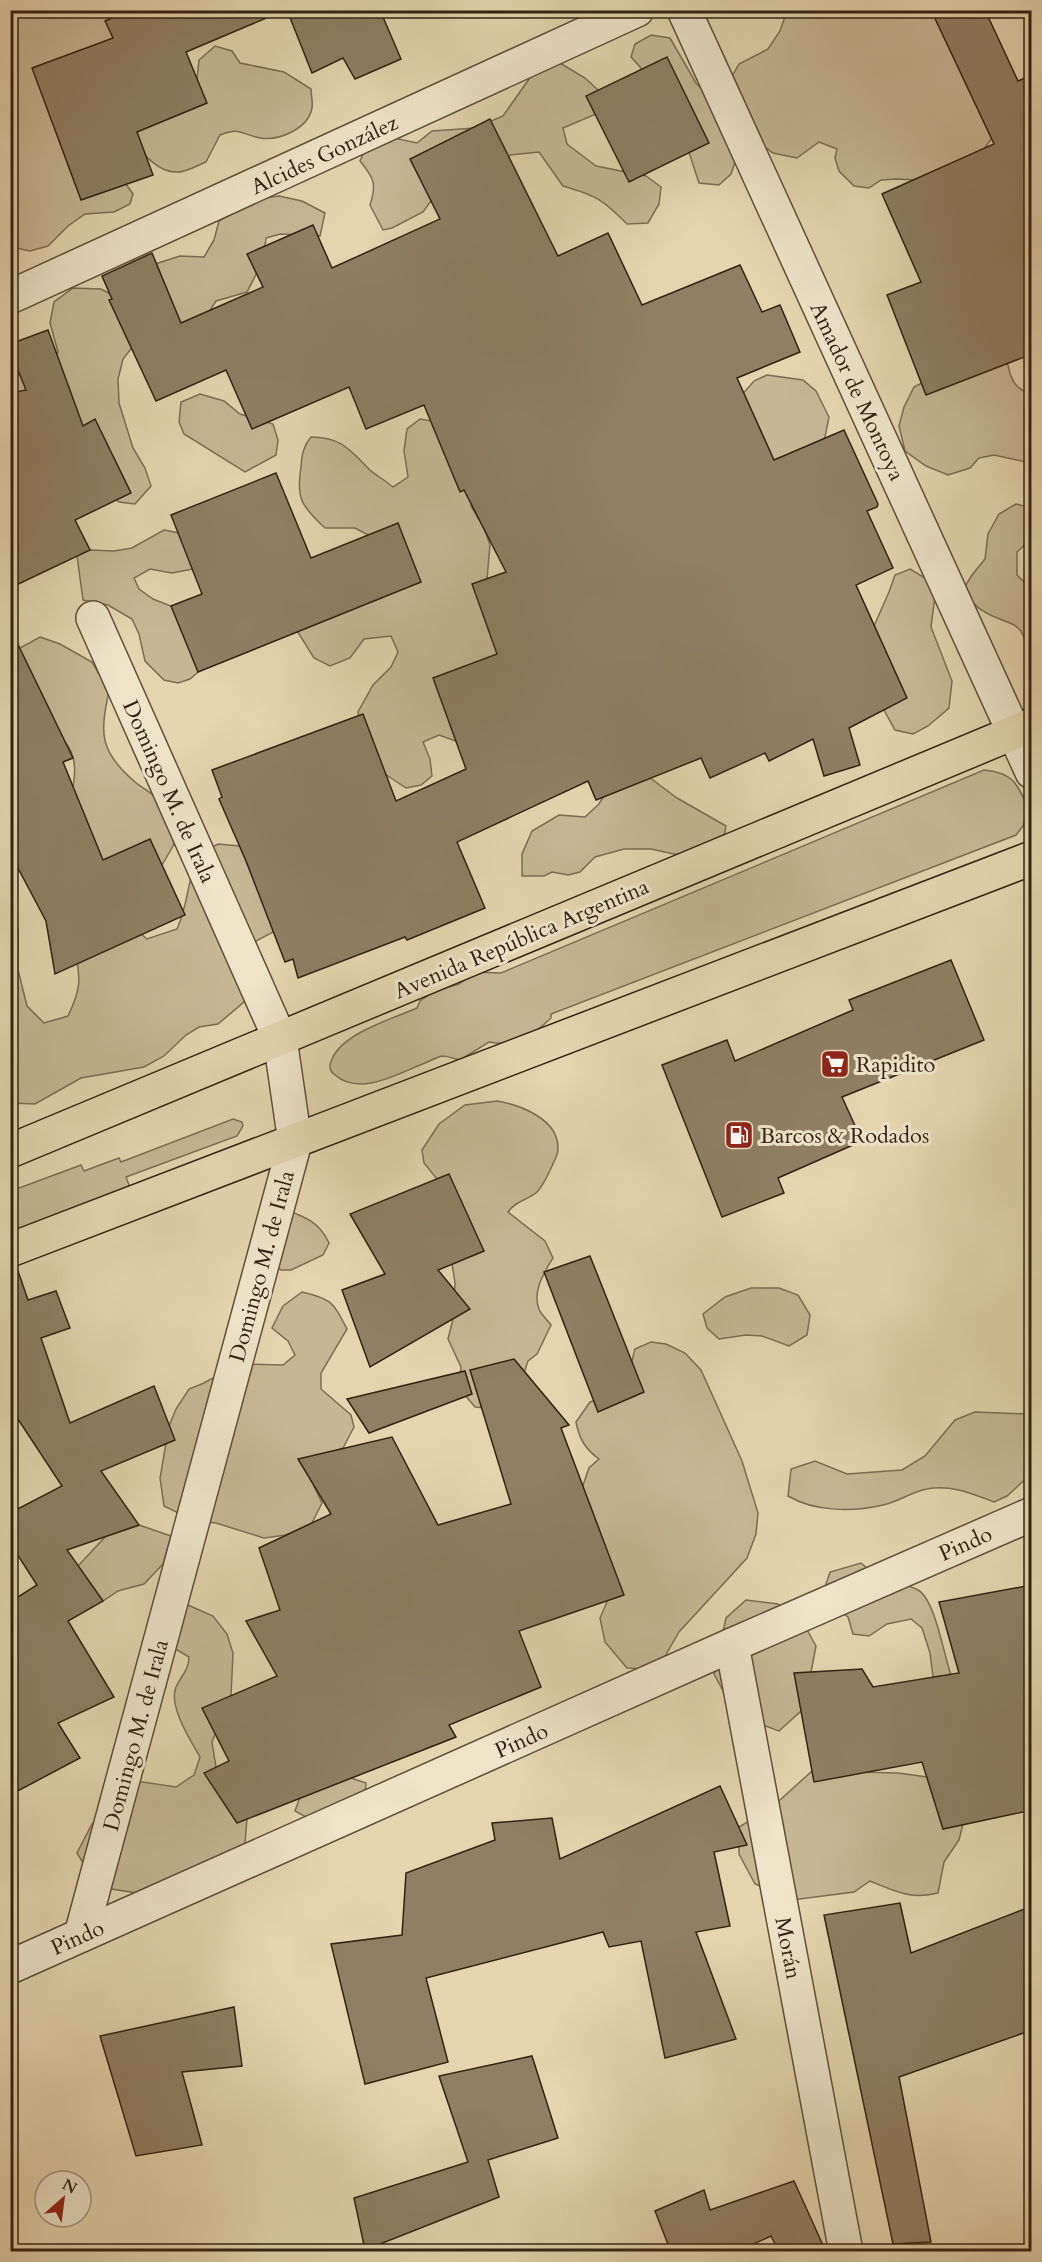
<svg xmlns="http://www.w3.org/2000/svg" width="1042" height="2262" font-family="Cardo,serif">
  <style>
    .green { fill: #c6b794; stroke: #7c6c54; stroke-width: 1.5 }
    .building { fill: #8f7f64; stroke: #322213; stroke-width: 1.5 }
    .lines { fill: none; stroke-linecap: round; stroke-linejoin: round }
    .minor-casing { stroke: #5e4f3a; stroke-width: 36 }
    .major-casing { stroke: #322213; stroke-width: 36 }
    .minor { stroke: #ede4ca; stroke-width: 33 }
    .major { stroke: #e4d5ae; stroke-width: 33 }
    .labels { text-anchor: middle; stroke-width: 6; stroke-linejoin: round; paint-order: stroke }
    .street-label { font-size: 22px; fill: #322213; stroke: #ede4ca }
    .poi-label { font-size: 22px; fill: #322213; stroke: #ede4ca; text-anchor: start }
  </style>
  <rect width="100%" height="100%" fill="#e4d5ae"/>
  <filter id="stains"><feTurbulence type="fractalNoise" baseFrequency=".00333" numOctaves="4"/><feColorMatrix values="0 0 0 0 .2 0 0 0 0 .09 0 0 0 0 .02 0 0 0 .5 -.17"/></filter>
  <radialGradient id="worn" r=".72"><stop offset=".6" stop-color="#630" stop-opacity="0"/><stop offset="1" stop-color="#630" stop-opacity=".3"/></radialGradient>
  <g class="green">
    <polygon points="953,10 1001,126 984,149 936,181 896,179 881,180 869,188 854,186 839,171 835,158 837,149 819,142 797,158 773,153 749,135 727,85 739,64 768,49 780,31 787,11"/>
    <path d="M 10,11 L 129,11 L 197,79 L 199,60 L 215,46 L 232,51 L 240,63 L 284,72 L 311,89 C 311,95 313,102 312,108 C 308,129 279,141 260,138 C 240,134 241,127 220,135 L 206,162 C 198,165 187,172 178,172 C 156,174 138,147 125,132 L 126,184 L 133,194 L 130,204 L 114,212 L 85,214 L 68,226 L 48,246 L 30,251 L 11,247 L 10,183 L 14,177 L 10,156 Z"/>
    <polygon points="651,35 670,38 696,83 710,98 736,159 731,174 719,185 699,183 686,143 649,77 631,57 635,44"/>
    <path d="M 560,63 L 585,78 L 598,90 L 596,114 L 563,128 L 567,144 L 596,166 L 646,176 L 661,187 L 659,204 L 648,223 L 627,224 C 602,199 597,196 563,186 L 539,152 L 510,155 L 494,172 L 455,179 L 431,201 L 423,212 L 392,228 L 383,230 L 370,205 C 377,184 374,178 360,161 L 368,143 L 389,137 L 417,143 L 432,131 L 475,128 L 503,116 L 534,72 Z"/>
    <path d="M 279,196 L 302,201 L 325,213 L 320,236 L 280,234 L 266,238 L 263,261 L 247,292 L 216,301 L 204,320 L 141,336 L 123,359 L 118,379 L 119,403 L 133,448 L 145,468 L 151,486 L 135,504 L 119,502 L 11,419 L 10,373 C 37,380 45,377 58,352 L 50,323 L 54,302 L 73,288 L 101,289 L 126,302 L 149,266 L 180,256 L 204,257 L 214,240 L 219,221 L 258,199 Z"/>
    <path d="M 986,350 L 1008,365 C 1011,381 1016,389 1031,394 L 1031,463 L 994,455 L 979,458 L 970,468 L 948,475 L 926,466 L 905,451 L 899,426 L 904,407 L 914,387 Z"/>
    <polygon points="767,375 803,380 816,391 829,417 825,437 815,463 658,490 754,381"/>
    <polygon points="200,394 224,401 240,414 273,424 278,440 276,455 245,472 184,434 179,422 181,402"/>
    <path d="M 420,419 L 431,421 L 456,439 L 472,460 L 471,506 L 484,528 L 490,545 L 487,579 L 512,645 L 483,669 L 460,668 L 448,686 L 478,749 L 439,735 L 423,742 L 430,759 L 432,776 L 421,785 L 406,788 L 382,772 L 361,734 L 358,712 L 373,685 L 391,667 L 398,652 L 391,636 L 364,639 L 350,658 L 330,666 L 314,658 L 294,626 L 387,545 L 355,528 L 325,528 C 301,506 296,498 301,467 C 302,454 303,447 311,437 C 341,437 350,450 370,470 C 377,476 386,481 393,487 L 408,477 L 404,451 L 407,429 Z"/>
    <path d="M 1016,504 L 1032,508 L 1031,539 L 1017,552 L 1017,575 L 1031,589 L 1031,652 C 1024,645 1026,635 1018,628 C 1013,623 1006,622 1000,619 C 983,613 971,605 964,588 L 972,575 L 985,559 L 988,534 L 999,514 Z"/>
    <polygon points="164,530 184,534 193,569 172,573 150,569 134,578 139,589 153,599 171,606 200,658 198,672 190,679 178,683 164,680 145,661 139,634 132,619 108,605 83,600 77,556 90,550 114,551 132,548"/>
    <polygon points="910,569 925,578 935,596 931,627 952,681 949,708 928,726 913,734 895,730 884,710 874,626 889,592 895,575"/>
    <path d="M 40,637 L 60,644 L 92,662 L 109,691 C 100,733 99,751 134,781 C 140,787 150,791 156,798 C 164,810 170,827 177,839 L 154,879 L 118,891 L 70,803 C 74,784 80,759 65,742 C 61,737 50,734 44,731 L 18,649 Z"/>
    <path d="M 984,770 C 1013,773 1016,782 1028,807 L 1023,826 L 1016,835 L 551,1014 L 551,1018 C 531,1037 518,1047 489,1042 L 460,1060 C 455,1059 448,1056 442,1056 C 437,1057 430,1061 425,1063 C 399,1073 360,1097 335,1075 C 329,1071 329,1065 332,1059 C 343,1033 392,1019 417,1008 L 420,1001 L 435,991 L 459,984 L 475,972 L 501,973 Z"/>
    <polygon points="649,777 677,798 726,826 722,846 706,861 651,849 624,849 595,857 580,872 568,875 552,872 544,876 522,876 522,854 532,831 559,815 585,817 599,804 613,780"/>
    <path d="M 218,844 L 240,846 L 292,922 L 254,942 L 244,1002 L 218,1024 L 199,1027 L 186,1035 L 164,1056 L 144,1067 L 81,1078 L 35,1104 L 11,1103 L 10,919 L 18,929 L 18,970 L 27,1006 L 44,1023 L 68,1016 C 81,989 81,980 75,950 L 134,928 L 147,939 L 177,929 C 188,906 188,879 197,855 Z"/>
    <path d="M 497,1101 C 520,1105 559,1119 558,1149 C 558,1155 554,1161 552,1166 C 548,1175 544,1184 538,1191 C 529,1200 516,1200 508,1212 L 545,1241 L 553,1258 C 544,1273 532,1291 539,1309 C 541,1315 548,1320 551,1325 L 537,1354 L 528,1361 L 521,1382 L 497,1409 L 475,1407 L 459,1388 L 461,1367 L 448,1339 L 453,1319 L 455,1283 L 452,1264 L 463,1259 L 437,1179 L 424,1163 L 422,1150 L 439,1124 L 465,1105 Z"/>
    <polygon points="233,1119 242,1122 243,1126 237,1136 126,1177 136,1204 11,1249 11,1191 81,1165 84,1171 119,1158 121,1162"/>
    <path d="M 286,1210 C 306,1217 320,1223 329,1243 L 323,1255 L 291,1270 L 281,1270 L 267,1260 Z"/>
    <polygon points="751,1288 779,1288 798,1295 810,1315 807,1335 789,1346 762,1336 746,1335 719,1339 707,1328 703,1314 725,1297"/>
    <path d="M 302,1292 C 332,1299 333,1302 347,1329 L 321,1373 L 321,1389 L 351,1415 L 354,1427 L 343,1448 L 330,1453 L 310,1469 L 314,1486 L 322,1503 L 312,1523 L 286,1535 L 264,1538 L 216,1523 L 195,1521 L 164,1506 L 160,1478 L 169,1426 L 176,1409 L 189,1389 L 204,1383 L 238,1364 L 283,1365 L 295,1355 L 288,1341 L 272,1328 L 283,1306 Z"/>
    <path d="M 651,1342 L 666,1344 L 685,1353 L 701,1370 L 742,1461 L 758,1513 L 756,1534 L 747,1558 L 679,1632 L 664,1658 L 647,1669 L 627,1668 L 605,1642 L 600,1618 L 614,1586 L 580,1494 L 589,1468 L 599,1459 C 585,1449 579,1438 576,1422 L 590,1402 L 624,1392 L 635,1349 Z"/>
    <path d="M 975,1412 L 1026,1414 C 1033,1429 1033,1443 1027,1459 L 1031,1467 L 1031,1474 L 1007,1496 L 994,1502 C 973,1494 950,1484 927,1489 C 911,1492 898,1502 883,1505 C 853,1512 815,1512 788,1496 L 791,1469 L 815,1461 L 847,1474 L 902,1470 L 925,1456 L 955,1420 Z"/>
    <polygon points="139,1525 171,1536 163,1564 144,1584 118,1591 103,1601 78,1566 106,1536"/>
    <path d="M 861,1563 C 867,1568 875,1577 883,1580 C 894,1585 908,1584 918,1590 C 935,1599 944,1656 951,1675 L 933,1677 L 930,1653 L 922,1628 L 911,1619 L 887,1624 L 869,1636 L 853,1634 L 848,1617 L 821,1599 L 830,1572 Z"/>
    <polygon points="746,1600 778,1604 805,1626 816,1646 811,1672 801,1711 779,1731 746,1719 729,1702 714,1674 726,1618"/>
    <path d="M 188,1605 L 213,1616 L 227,1634 L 233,1653 L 231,1695 L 212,1742 L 216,1767 L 247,1819 L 245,1843 L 211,1878 L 150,1895 L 111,1889 L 95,1883 L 77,1853 L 92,1824 L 117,1805 L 136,1781 L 176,1787 L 194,1775 L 200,1757 C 191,1741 168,1706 176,1687 C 181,1676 189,1670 189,1657 L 162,1641 L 171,1607 Z"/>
    <path d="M 812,1771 L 898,1773 L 927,1777 L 963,1824 L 959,1840 L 944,1862 L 938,1893 C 912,1900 894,1891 870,1881 L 854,1892 L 792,1900 L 755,1884 L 739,1854 L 739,1827 L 771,1808 Z"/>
    <polygon points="351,1778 366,1783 365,1797 324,1827 295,1811 300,1797"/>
  </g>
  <g class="building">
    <polygon points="130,10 283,11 186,52 207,103 137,132 153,175 81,200 32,68 113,38 105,21"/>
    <polygon points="287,10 380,10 401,59 355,79 343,58 312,73"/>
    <polygon points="931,10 985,10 1018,81 1032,75 1032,354 926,395 887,295 921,282 882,194 994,144"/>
    <polygon points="667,57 709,143 629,182 586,96"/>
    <polygon points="490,119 558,256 608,233 642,305 740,265 762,312 780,305 800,352 737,378 774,460 844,430 878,504 877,507 867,511 893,568 856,585 907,698 849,728 860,765 824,776 813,739 769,761 765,753 710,778 701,758 596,800 588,781 457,842 485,908 407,940 405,937 298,978 293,959 285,962 246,861 219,799 222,797 212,770 363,714 396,801 466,769 433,678 497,654 472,584 506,572 464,490 460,492 424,405 366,429 349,387 252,429 226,370 156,401 109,300 112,299 102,276 152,253 181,323 263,287 247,254 313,225 332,268 440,219 410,159"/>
    <polygon points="48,330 83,426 95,419 131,493 75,520 90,550 10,588 10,393 26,390 10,350 10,344"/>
    <polygon points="276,473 311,558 398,523 421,582 198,672 171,606 202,594 171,515"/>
    <polygon points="10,628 73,758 63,762 103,860 150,839 185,915 55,974 46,921 10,853"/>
    <polygon points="951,960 984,1040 842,1097 862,1141 778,1178 784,1193 722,1217 662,1065 727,1040 735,1061 853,1010 849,1000"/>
    <polygon points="449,1174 484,1251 438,1270 470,1309 370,1367 342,1290 385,1274 350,1214"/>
    <polygon points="590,1256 644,1392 598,1412 544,1272"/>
    <polygon points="10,1268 17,1268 28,1300 56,1291 70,1328 41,1338 70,1423 154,1386 175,1440 101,1471 139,1525 67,1550 103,1601 68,1621 114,1697 58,1723 80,1758 10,1795 10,1602 37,1585 10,1543 10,1513 62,1486 10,1407"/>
    <polygon points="514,1359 569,1425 561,1428 624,1595 519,1631 541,1687 449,1725 456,1737 237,1823 204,1773 229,1761 202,1708 277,1676 246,1621 280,1610 259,1548 331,1514 298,1459 392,1437 438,1525 511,1504 470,1370"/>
    <polygon points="465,1371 472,1394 369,1433 347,1399"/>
    <polygon points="1032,1585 1032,1810 943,1829 922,1762 814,1782 794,1673 862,1669 873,1687 959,1673 939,1602"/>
    <polygon points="720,1786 747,1845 714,1852 730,1926 696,1932 736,2039 665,2058 641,1941 609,1947 603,1932 426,1978 448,2062 365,2084 331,1944 402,1935 406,1873 495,1840 492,1823 552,1818 560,1859"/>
    <polygon points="900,1903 911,1953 1032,1906 1032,2030 899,2077 931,2242 893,2244 824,1915"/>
    <polygon points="234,2007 242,2066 182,2072 202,2145 136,2156 100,2036"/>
    <polygon points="532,2056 558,2138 488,2160 499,2197 365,2250 354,2198 468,2162 439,2076"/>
    <polygon points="794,2181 826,2252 779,2252 771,2236 736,2252 671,2252 655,2211 704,2190 710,2210"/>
  </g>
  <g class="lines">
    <g class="minor-casing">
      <g id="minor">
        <polyline points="684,10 1032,772"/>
        <polyline points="10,297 637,10"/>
        <polyline points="732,1645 846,2252"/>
        <polyline points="81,1935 295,1142 280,1039 93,618"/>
        <polyline points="10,1967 732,1645 1032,1514"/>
      </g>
    </g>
    <g class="major-casing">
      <g id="major">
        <polyline points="10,1151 1032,725"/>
        <polyline points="10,1250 1032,858"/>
      </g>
    </g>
    <use href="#minor" class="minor"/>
    <use href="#major" class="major"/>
  </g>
  <defs>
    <g id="supermarket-square" transform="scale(1.5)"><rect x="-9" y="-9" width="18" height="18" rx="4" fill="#8f2418" stroke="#ede4ca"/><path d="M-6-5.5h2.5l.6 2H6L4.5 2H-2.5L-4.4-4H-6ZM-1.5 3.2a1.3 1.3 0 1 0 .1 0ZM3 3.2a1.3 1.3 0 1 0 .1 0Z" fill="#fff"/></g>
    <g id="fuel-square" transform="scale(1.5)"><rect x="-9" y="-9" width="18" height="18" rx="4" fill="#8f2418" stroke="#ede4ca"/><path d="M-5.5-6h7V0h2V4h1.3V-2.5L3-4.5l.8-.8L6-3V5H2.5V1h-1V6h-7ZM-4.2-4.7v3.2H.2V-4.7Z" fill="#fff"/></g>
  </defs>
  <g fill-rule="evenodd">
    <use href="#supermarket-square" x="835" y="1064"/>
    <use href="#fuel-square" x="739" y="1135"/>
  </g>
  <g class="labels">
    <g class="street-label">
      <text transform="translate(324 154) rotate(-25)" y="8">Alcides González</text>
      <text transform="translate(858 391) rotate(65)" y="8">Amador de Montoya</text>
      <text transform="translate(170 791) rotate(66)" y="8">Domingo M. de Irala</text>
      <text transform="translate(521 938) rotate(-23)" y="8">Avenida República Argentina</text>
      <text transform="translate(261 1266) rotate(-75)" y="8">Domingo M. de Irala</text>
      <text transform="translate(965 1543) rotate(-24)" y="8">Pindo</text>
      <text transform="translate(135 1735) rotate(-75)" y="8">Domingo M. de Irala</text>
      <text transform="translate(521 1740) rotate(-24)" y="8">Pindo</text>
      <text transform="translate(77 1937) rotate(-24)" y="8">Pindo</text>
      <text transform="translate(789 1948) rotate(79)" y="8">Morán</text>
    </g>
    <g class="poi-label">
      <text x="856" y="1072">Rapidito</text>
      <text x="760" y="1143">Barcos &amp; Rodados</text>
    </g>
  </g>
  <rect width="1042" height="2262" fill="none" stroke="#e4d5ae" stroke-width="36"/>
  <rect x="12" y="12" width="1018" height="2238" fill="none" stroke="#322213" stroke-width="3"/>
  <rect x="18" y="18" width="1006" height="2226" fill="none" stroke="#322213" stroke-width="1.5"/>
  <g transform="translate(63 2199) rotate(28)"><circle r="28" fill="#ede4ca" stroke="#a29681" stroke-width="1.5"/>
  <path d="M0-4.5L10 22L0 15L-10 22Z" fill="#8f2418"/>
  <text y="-9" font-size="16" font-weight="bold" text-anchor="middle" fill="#322213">N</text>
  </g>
  <rect width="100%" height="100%" filter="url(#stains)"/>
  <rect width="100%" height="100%" fill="url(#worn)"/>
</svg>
